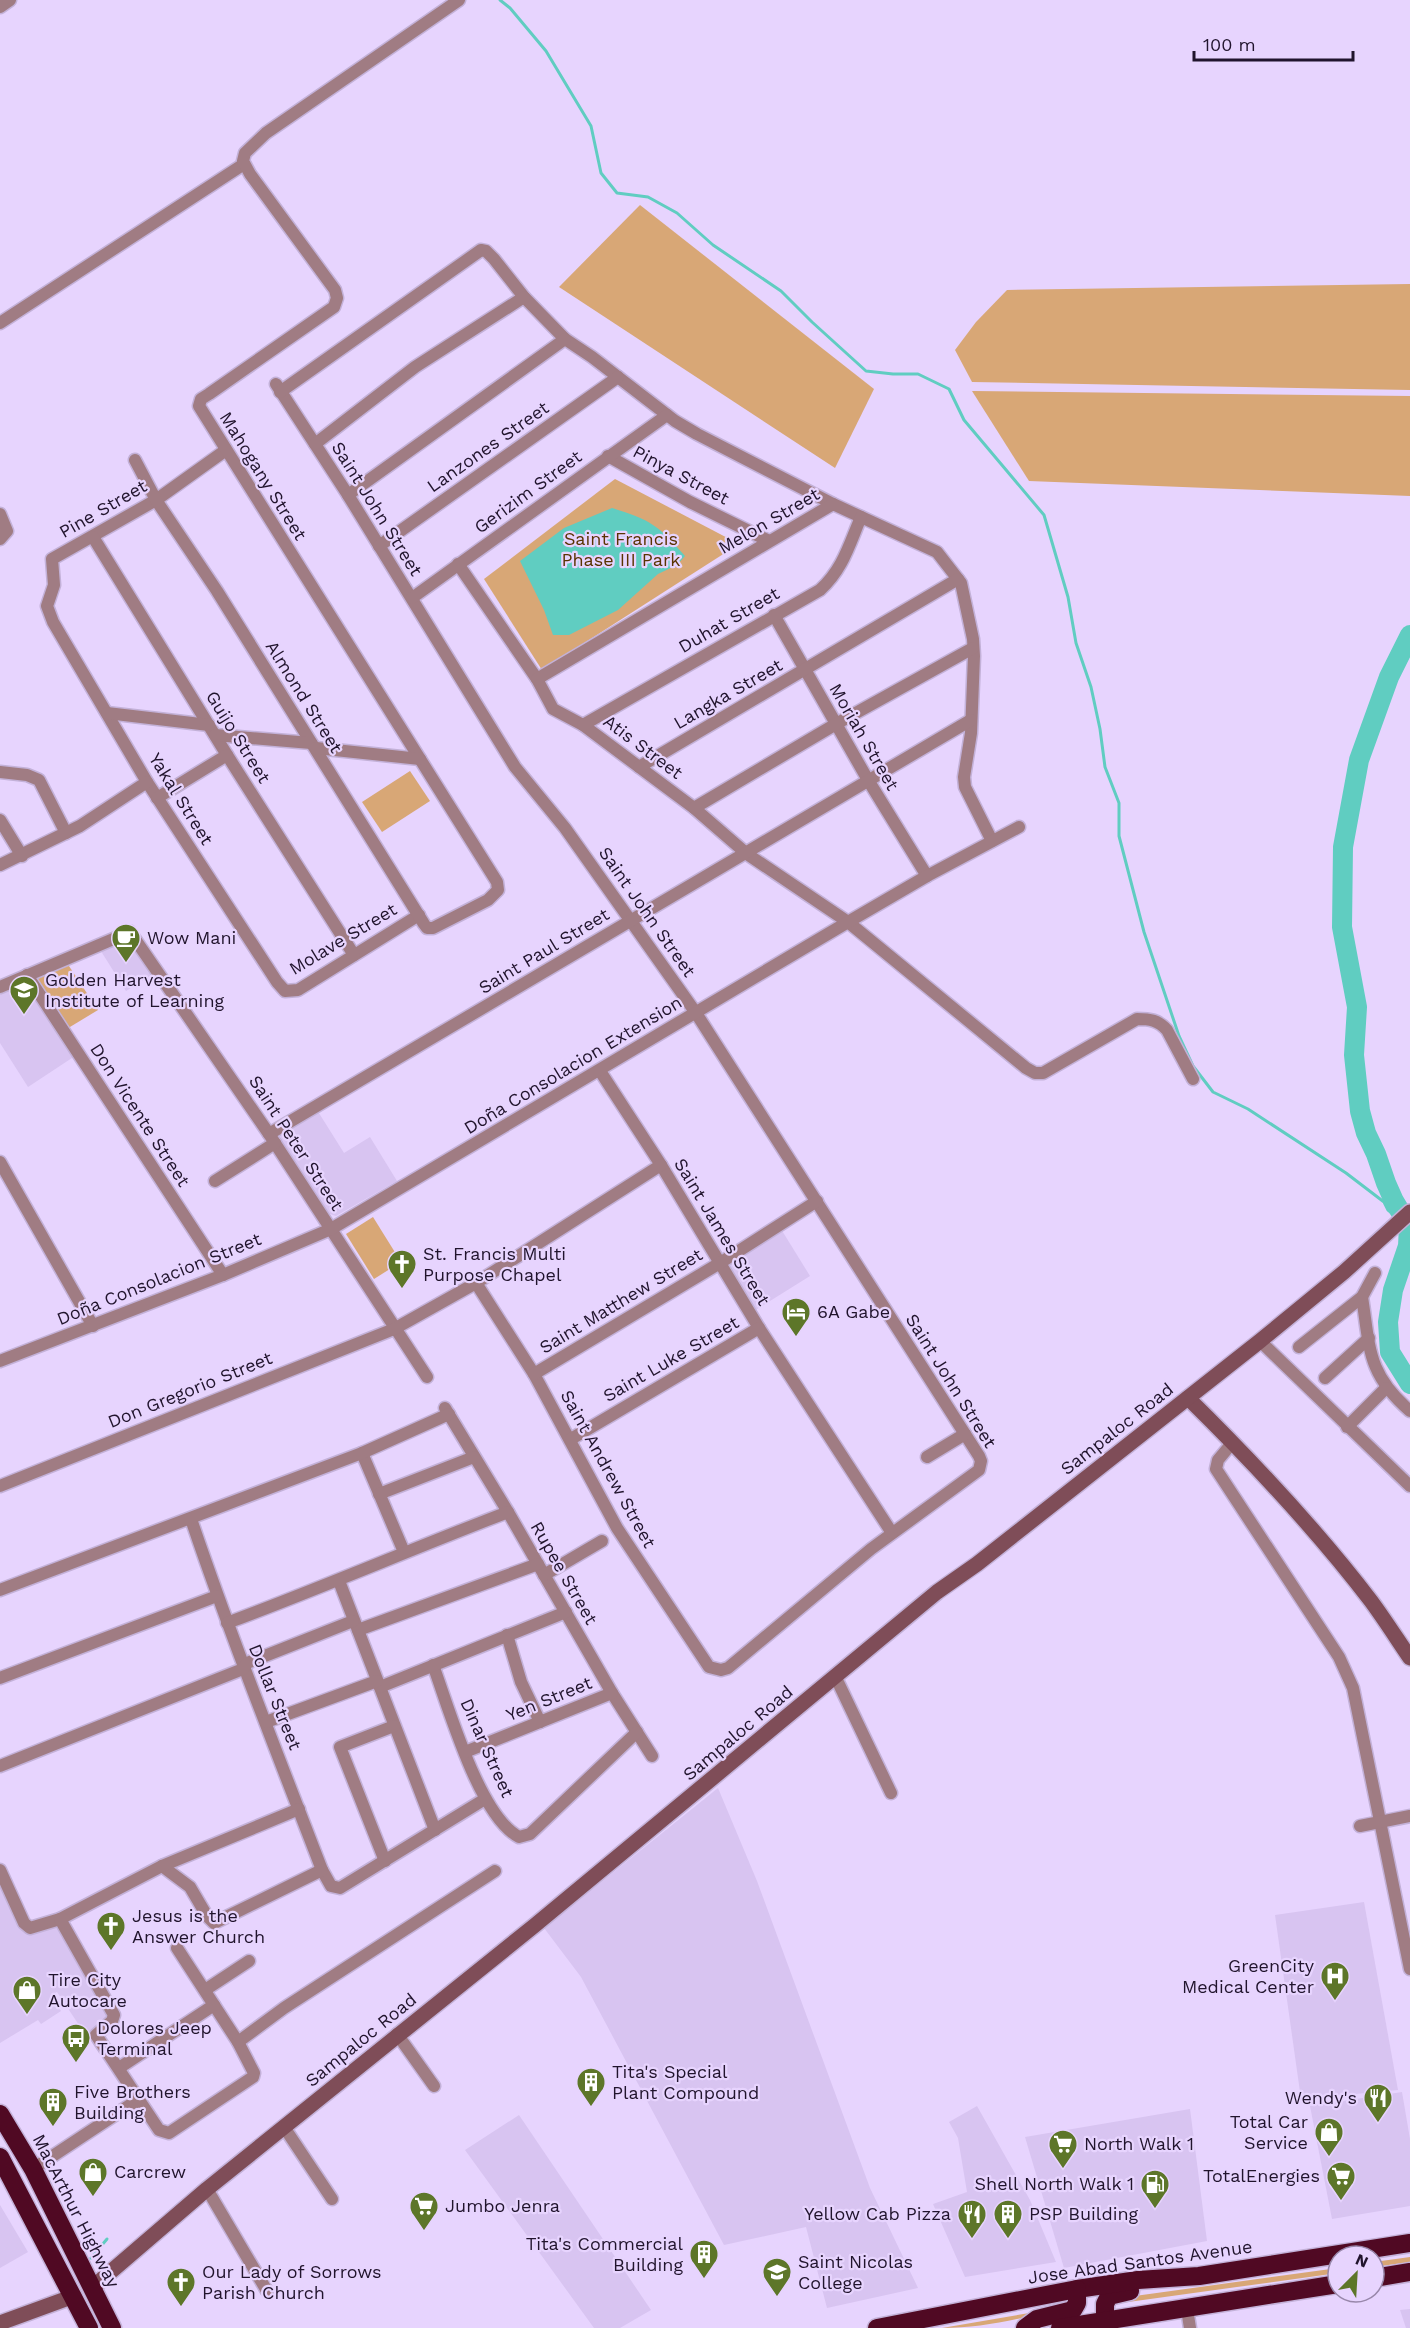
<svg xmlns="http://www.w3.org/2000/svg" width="1410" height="2328" font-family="'Work Sans',sans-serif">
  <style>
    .built { fill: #d8c4f1 }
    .green { fill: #d8a776 }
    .water { fill: #60cdc1 }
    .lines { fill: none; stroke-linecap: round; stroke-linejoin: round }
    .stream { stroke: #60cdc1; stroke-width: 3 }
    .river { stroke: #60cdc1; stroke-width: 20 }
    .street-casing { stroke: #c3b1d8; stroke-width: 15 }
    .secondary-casing { stroke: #c3b1d8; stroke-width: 18 }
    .highway-casing { stroke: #c3b1d8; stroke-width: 21 }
    .street { stroke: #a07c83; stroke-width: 12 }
    .secondary { stroke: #7f4d58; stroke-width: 15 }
    .highway { stroke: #500923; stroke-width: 18 }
    .labels { text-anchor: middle; stroke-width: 4.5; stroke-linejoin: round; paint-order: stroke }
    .street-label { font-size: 18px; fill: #21142d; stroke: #e7d4fe }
    .park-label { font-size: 18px; fill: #593301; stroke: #e7d4fe }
    .poi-label { font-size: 18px; fill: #21142d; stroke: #e7d4fe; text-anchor: start }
  </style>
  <rect width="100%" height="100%" fill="#e7d4fe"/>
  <g class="built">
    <polygon points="124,936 131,939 155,973 126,991 99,948"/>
    <polygon points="17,981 27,984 75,1056 28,1087 0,1043 0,990"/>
    <polygon points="317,1110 344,1153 370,1137 397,1181 336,1216 327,1213 277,1134"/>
    <polygon points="781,1229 810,1276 754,1311 724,1264"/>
    <polygon points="718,1788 757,1881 870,2188 918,2288 827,2308 806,2227 724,2245 581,1977 544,1928"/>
    <polygon points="0,1887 30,1930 41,1932 59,1925 109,2016 107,2022 85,2034 57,1992 51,1995 61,2011 41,2024 38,2020 0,2043"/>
    <polygon points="1364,1902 1398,2090 1301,2099 1275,1915"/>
    <polygon points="1402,2092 1410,2139 1410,2206 1332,2219 1310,2106"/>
    <polygon points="977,2106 1030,2200 1056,2262 965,2277 933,2204 967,2192 958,2138 949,2122"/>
    <polygon points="1190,2109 1207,2241 1064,2268 1025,2137"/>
    <polygon points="519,2115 651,2310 620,2328 594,2328 465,2150"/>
    <polygon points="0,2205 28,2252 0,2268"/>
    <polygon points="1410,2309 1410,2328 1406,2328 1400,2310"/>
  </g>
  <g class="green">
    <polygon points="640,205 874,389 835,468 559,287"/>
    <polygon points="1410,284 1410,390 972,382 955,350 976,322 1007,290"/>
    <polygon points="972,391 1410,396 1410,496 1029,481"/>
    <polygon points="615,479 739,544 542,670 484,579"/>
    <polygon points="410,771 430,801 382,832 362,802"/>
    <polygon points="65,960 98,1010 65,1030 30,975"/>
    <polygon points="373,1217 401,1262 374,1279 346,1234"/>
    <polygon points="1410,2257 1410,2262 1374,2267 1374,2262"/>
    <polygon points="1338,2268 1338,2273 1114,2304 1113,2299"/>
    <path d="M 1064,2307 C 1025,2318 983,2328 942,2328 Z"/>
  </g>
  <path class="water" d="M 612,508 C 651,520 658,525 685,556 L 677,565 L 658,574 L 618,610 L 569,635 L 553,635 L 544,610 L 520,561 L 564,528 Z"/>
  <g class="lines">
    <g class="stream">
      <polyline points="500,0 510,8 546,51 591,126 601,173 617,193 648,197 677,213 713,245 781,291 812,322 866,371 893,374 918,374 949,389 964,420 1044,515 1068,597 1076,643 1091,687 1100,729 1105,767 1119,803 1119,836 1144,932 1179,1036 1193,1066 1213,1092 1248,1109 1346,1173 1384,1202 1388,1210 1398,1218"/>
      <polyline points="91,2258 107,2239"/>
    </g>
    <polyline class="river" points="1410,635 1389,677 1359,760 1343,847 1342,927 1357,1007 1354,1055 1360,1111 1366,1133 1376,1154 1386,1183 1394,1201 1409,1226 1408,1246 1393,1290 1388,1322 1390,1352 1410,1384"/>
    <g class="street-casing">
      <g id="street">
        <polyline points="0,7 10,0"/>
        <polyline points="0,323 244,164"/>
        <polyline points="276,384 348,495 515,767 565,828 696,1013 979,1456 981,1461 979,1470 871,1549 728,1668 721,1670 709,1667 617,1528 534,1374 476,1283"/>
        <polyline points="280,392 481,250 486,251 494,259 524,297 565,339 592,357 675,421 697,434 833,504"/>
        <polyline points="315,444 415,367 524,297"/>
        <polyline points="226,450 156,500 52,559 54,585 47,606 53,622 147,782 277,982 285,991 298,990 419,915"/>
        <polyline points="608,456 690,502 769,541"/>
        <polyline points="135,460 156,500 217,591 424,924 427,928 433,928 488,900 498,890 497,882 199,406 201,399 209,394 334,307 337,298 335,290 250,174 243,161 245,153 266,133 459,0"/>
        <polyline points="348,495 565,339"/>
        <polyline points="0,514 7,531 0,539"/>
        <polyline points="93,537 227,755 354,955"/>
        <polyline points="379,546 618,377"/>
        <path d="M 458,564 L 537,679 L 553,709 L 583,725 L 694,808 L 747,854 L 848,922 L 1026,1068 L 1035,1073 L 1043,1073 L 1137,1019 C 1150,1019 1158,1020 1167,1030 L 1193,1079"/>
        <polyline points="412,598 667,415"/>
        <polyline points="774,615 868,780 927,876"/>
        <polyline points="537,679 833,504 937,552 961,583 973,639 974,656 971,733 964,777 965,787 992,841"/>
        <polyline points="107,713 209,725"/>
        <path d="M 583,725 L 820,590 C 843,569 849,545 861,517"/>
        <polyline points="215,735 311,743"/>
        <polyline points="316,748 420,759"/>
        <polyline points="639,767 958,579"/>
        <polyline points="0,772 27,775 39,780 66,833"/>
        <polyline points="157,798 227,755"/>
        <polyline points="694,808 836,724 973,648"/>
        <polyline points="0,820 22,856"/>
        <polyline points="0,865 80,826 147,782"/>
        <polyline points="27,975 223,1275"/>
        <polyline points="0,987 130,932 269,1134 427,1377"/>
        <polyline points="600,1071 661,1165 759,1328 892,1533"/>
        <polyline points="269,1134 971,720"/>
        <polyline points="0,1162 93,1326"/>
        <polyline points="215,1181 275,1143"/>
        <path d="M 1362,1297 C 1370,1348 1367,1374 1410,1411"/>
        <polyline points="1260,1341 1410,1486"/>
        <polyline points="1299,1347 1362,1297 1375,1273"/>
        <polyline points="0,1361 223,1275 331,1229 848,922 927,876 1019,827"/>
        <polyline points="534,1374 720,1263 817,1201"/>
        <polyline points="1325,1378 1369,1338"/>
        <polyline points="445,1408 508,1512 612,1693 652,1756"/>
        <polyline points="1347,1427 1386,1388"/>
        <polyline points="571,1439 759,1328"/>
        <polyline points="1233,1442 1218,1460 1216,1469 1339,1657 1353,1688 1410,1969"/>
        <polyline points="362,1453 404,1552"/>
        <polyline points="927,1457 965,1434"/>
        <polyline points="0,1486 394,1329 476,1283 661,1165"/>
        <polyline points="379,1494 474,1457"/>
        <path d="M 191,1519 C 231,1637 277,1753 322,1870 L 331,1886 L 340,1888 L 485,1799"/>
        <polyline points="544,1575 602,1541"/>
        <polyline points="339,1581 435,1830"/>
        <polyline points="0,1590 362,1453 449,1414"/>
        <path d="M 227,1623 C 321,1588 414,1548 508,1512"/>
        <polyline points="358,1630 538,1564"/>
        <polyline points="507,1635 521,1682 540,1722"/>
        <path d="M 433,1665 C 449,1708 479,1816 519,1837 L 530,1834 L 637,1732"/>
        <polyline points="0,1678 217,1596"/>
        <polyline points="836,1678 891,1793"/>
        <polyline points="380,1687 566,1612"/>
        <polyline points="266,1722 377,1681"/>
        <polyline points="465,1752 612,1693"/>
        <polyline points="0,1766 243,1669 247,1663 353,1621"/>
        <polyline points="1360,1826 1410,1816"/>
        <polyline points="385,1861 340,1747 394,1726"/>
        <polyline points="162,1866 190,1887 207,1916 214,1923 322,1870"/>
        <polyline points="0,1870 24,1923 30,1928 60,1919"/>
        <polyline points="177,1948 238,2042 254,2073 253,2077 169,2133 159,2130 96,2035 112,2021 114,2015 60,1919 162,1866 299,1809"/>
        <polyline points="205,1990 249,1961"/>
        <polyline points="397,2034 434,2086"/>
        <polyline points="238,2042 284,2008 495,1871"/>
        <polyline points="119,2068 214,2005"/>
        <polyline points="284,2127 332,2199"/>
        <polyline points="33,2169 139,2099"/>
        <polyline points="207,2189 267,2291"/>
        <polyline points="1187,2309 1190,2328"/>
      </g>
    </g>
    <g class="secondary-casing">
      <g id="secondary">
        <path d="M 1188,1398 C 1253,1462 1316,1529 1371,1601 C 1385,1620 1397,1639 1410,1658"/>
        <polyline points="93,2287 207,2189 534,1926 937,1592 977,1564 1260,1341 1344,1272 1410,1212"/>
        <polyline points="0,2323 74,2296"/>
      </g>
    </g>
    <g class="highway-casing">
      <g id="highway">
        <polyline points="0,2114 33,2169 112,2328"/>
        <polyline points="0,2157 89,2328"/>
        <polyline points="1374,2278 1410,2272"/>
        <polyline points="1105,2321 1105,2304 1109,2296 1130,2291"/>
        <polyline points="877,2328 1077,2289 1138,2280 1199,2276 1410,2243"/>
        <polyline points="1025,2328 1037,2319 1073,2310 1077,2303 1077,2289"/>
        <polyline points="1060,2328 1338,2284"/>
      </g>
    </g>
    <use href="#street" class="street"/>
    <use href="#secondary" class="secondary"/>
    <use href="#highway" class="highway"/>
  </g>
  <defs>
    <g id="cafe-pin" transform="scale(1.5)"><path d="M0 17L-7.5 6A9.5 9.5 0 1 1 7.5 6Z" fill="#5d7629" stroke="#e7d4fe"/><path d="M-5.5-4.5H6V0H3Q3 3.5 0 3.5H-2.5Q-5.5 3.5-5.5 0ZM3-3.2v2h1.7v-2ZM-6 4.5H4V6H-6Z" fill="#fff"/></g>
    <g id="school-pin" transform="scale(1.5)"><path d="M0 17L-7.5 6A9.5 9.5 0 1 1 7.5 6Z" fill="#5d7629" stroke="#e7d4fe"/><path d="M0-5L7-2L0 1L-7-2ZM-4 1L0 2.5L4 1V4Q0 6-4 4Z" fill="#fff"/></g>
    <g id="church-pin" transform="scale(1.5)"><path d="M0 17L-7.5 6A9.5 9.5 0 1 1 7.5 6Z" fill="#5d7629" stroke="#e7d4fe"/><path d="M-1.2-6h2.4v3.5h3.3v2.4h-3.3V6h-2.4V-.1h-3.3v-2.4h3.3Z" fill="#fff"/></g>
    <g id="hotel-pin" transform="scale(1.5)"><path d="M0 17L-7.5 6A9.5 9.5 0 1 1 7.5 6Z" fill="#5d7629" stroke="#e7d4fe"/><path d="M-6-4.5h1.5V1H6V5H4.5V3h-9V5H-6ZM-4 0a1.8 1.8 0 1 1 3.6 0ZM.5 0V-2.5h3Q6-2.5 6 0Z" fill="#fff"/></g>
    <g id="hospital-pin" transform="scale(1.5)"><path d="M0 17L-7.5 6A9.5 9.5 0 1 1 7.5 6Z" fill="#5d7629" stroke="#e7d4fe"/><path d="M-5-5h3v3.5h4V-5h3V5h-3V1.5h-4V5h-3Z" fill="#fff"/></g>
    <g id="shop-pin" transform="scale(1.5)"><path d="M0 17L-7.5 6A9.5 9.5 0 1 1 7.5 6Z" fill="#5d7629" stroke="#e7d4fe"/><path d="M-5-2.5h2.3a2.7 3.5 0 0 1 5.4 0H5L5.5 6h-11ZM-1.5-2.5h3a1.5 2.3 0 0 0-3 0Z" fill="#fff"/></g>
    <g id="bus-pin" transform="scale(1.5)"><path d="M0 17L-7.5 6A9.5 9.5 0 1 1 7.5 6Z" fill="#5d7629" stroke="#e7d4fe"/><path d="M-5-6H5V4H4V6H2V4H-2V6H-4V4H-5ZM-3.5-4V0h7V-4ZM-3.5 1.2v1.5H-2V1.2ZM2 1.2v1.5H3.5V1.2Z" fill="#fff"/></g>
    <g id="building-pin" transform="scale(1.5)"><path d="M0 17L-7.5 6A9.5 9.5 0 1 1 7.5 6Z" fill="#5d7629" stroke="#e7d4fe"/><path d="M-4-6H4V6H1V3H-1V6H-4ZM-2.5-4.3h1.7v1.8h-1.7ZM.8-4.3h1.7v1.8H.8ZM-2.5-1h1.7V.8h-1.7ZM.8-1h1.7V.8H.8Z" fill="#fff"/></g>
    <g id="restaurant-pin" transform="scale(1.5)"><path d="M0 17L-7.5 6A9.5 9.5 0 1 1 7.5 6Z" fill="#5d7629" stroke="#e7d4fe"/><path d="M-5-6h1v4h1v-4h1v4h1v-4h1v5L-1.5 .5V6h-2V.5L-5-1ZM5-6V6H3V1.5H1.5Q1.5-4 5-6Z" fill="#fff"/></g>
    <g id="supermarket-pin" transform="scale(1.5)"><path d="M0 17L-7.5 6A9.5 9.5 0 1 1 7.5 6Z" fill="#5d7629" stroke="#e7d4fe"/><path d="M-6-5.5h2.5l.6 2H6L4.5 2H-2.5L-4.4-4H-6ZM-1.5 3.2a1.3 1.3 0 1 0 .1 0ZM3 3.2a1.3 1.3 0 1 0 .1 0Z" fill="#fff"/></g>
    <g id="fuel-pin" transform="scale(1.5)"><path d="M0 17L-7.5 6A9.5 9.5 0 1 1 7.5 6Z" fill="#5d7629" stroke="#e7d4fe"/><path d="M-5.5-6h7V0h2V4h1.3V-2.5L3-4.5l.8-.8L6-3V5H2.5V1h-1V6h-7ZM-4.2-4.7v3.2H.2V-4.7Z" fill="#fff"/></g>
    <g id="university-pin" transform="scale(1.5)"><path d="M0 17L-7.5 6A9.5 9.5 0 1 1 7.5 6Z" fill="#5d7629" stroke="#e7d4fe"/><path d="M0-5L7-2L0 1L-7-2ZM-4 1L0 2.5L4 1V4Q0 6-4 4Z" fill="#fff"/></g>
  </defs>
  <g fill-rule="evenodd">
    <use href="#cafe-pin" x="126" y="938"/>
    <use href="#school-pin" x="24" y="990"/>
    <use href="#church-pin" x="402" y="1264"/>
    <use href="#hotel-pin" x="796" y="1312"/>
    <use href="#church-pin" x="111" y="1926"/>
    <use href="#hospital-pin" x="1335" y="1976"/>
    <use href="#shop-pin" x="27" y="1990"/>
    <use href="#bus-pin" x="76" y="2038"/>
    <use href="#building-pin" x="591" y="2082"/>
    <use href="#restaurant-pin" x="1378" y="2098"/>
    <use href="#building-pin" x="53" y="2102"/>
    <use href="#shop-pin" x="1329" y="2132"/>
    <use href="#supermarket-pin" x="1063" y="2144"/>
    <use href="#shop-pin" x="93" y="2172"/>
    <use href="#supermarket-pin" x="1341" y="2176"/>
    <use href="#fuel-pin" x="1155" y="2184"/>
    <use href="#supermarket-pin" x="424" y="2206"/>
    <use href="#restaurant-pin" x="972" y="2214"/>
    <use href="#building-pin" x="1008" y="2214"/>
    <use href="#building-pin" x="704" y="2254"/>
    <use href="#university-pin" x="777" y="2272"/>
    <use href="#church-pin" x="181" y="2282"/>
  </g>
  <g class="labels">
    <g class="street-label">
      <text transform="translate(488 447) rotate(-35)" y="6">Lanzones Street</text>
      <text transform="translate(681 475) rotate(28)" y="6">Pinya Street</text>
      <text transform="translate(263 476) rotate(58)" y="6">Mahogany Street</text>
      <text transform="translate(528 492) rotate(-36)" y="6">Gerizim Street</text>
      <text transform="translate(103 509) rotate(-30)" y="6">Pine Street</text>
      <text transform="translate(377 509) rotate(58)" y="6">Saint John Street</text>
      <text transform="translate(769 521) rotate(-30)" y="6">Melon Street</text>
      <text transform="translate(729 620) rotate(-30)" y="6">Duhat Street</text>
      <text transform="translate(728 694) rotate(-30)" y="6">Langka Street</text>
      <text transform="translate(304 697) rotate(58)" y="6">Almond Street</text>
      <text transform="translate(238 737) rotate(58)" y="6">Guijo Street</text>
      <text transform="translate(864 737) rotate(60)" y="6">Moriah Street</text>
      <text transform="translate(643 747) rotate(37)" y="6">Atis Street</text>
      <text transform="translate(181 799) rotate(58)" y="6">Yakal Street</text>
      <text transform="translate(647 912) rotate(55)" y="6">Saint John Street</text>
      <text transform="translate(343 939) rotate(-31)" y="6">Molave Street</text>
      <text transform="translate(544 951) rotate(-31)" y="6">Saint Paul Street</text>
      <text transform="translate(573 1065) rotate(-31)" y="6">Doña Consolacion Extension</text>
      <text transform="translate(140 1115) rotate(57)" y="6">Don Vicente Street</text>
      <text transform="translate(296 1143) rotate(57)" y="6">Saint Peter Street</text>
      <text transform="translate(722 1232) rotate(59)" y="6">Saint James Street</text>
      <text transform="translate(159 1279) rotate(-22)" y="6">Doña Consolacion Street</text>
      <text transform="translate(621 1301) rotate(-31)" y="6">Saint Matthew Street</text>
      <text transform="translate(671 1359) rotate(-30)" y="6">Saint Luke Street</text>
      <text transform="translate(951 1381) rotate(58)" y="6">Saint John Street</text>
      <text transform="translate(190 1390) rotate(-22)" y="6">Don Gregorio Street</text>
      <text transform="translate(1117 1429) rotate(-38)" y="6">Sampaloc Road</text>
      <text transform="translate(608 1469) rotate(61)" y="6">Saint Andrew Street</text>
      <text transform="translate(564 1573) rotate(60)" y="6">Rupee Street</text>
      <text transform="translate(275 1697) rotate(68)" y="6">Dollar Street</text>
      <text transform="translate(549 1699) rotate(-22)" y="6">Yen Street</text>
      <text transform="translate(738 1733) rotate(-40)" y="6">Sampaloc Road</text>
      <text transform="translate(487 1748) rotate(66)" y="6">Dinar Street</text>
      <text transform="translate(361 2040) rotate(-39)" y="6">Sampaloc Road</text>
      <text transform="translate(76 2211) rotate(63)" y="6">MacArthur Highway</text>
      <text transform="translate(1140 2262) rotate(-8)" y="6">Jose Abad Santos Avenue</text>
    </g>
    <g class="park-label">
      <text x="621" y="545">Saint Francis<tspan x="621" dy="21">Phase III Park</tspan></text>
    </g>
    <g class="poi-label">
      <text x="147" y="944">Wow Mani</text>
      <text x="45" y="986">Golden Harvest<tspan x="45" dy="21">Institute of Learning</tspan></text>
      <text x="423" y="1260">St. Francis Multi<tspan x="423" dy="21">Purpose Chapel</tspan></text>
      <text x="817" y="1318">6A Gabe</text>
      <text x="132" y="1922">Jesus is the<tspan x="132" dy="21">Answer Church</tspan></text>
      <text x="1314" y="1972" text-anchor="end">GreenCity<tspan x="1314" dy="21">Medical Center</tspan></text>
      <text x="48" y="1986">Tire City<tspan x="48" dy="21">Autocare</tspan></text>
      <text x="97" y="2034">Dolores Jeep<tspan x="97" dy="21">Terminal</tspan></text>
      <text x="612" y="2078">Tita's Special<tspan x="612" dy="21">Plant Compound</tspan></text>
      <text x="74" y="2098">Five Brothers<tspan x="74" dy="21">Building</tspan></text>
      <text x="1357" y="2104" text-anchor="end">Wendy's</text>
      <text x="1308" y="2128" text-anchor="end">Total Car<tspan x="1308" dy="21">Service</tspan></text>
      <text x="1084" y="2150">North Walk 1</text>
      <text x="114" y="2178">Carcrew</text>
      <text x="1320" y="2182" text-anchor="end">TotalEnergies</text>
      <text x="1134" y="2190" text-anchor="end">Shell North Walk 1</text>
      <text x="445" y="2212">Jumbo Jenra</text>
      <text x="951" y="2220" text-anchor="end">Yellow Cab Pizza</text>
      <text x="1029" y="2220">PSP Building</text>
      <text x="683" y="2250" text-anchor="end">Tita's Commercial<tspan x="683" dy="21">Building</tspan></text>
      <text x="798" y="2268">Saint Nicolas<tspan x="798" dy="21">College</tspan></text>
      <text x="202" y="2278">Our Lady of Sorrows<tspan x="202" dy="21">Parish Church</tspan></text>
    </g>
  </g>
  <g transform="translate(1356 2274) rotate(24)"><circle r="28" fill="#e7d4fe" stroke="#9887aa" stroke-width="1.5"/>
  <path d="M0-4.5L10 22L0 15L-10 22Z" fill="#5d7629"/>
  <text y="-9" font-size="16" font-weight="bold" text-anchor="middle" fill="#21142d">N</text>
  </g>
  <path d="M1194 51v9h159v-9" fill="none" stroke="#21142d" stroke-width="3"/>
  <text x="1203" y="51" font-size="18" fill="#21142d" stroke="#e7d4fe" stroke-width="4.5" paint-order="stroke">100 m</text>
</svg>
